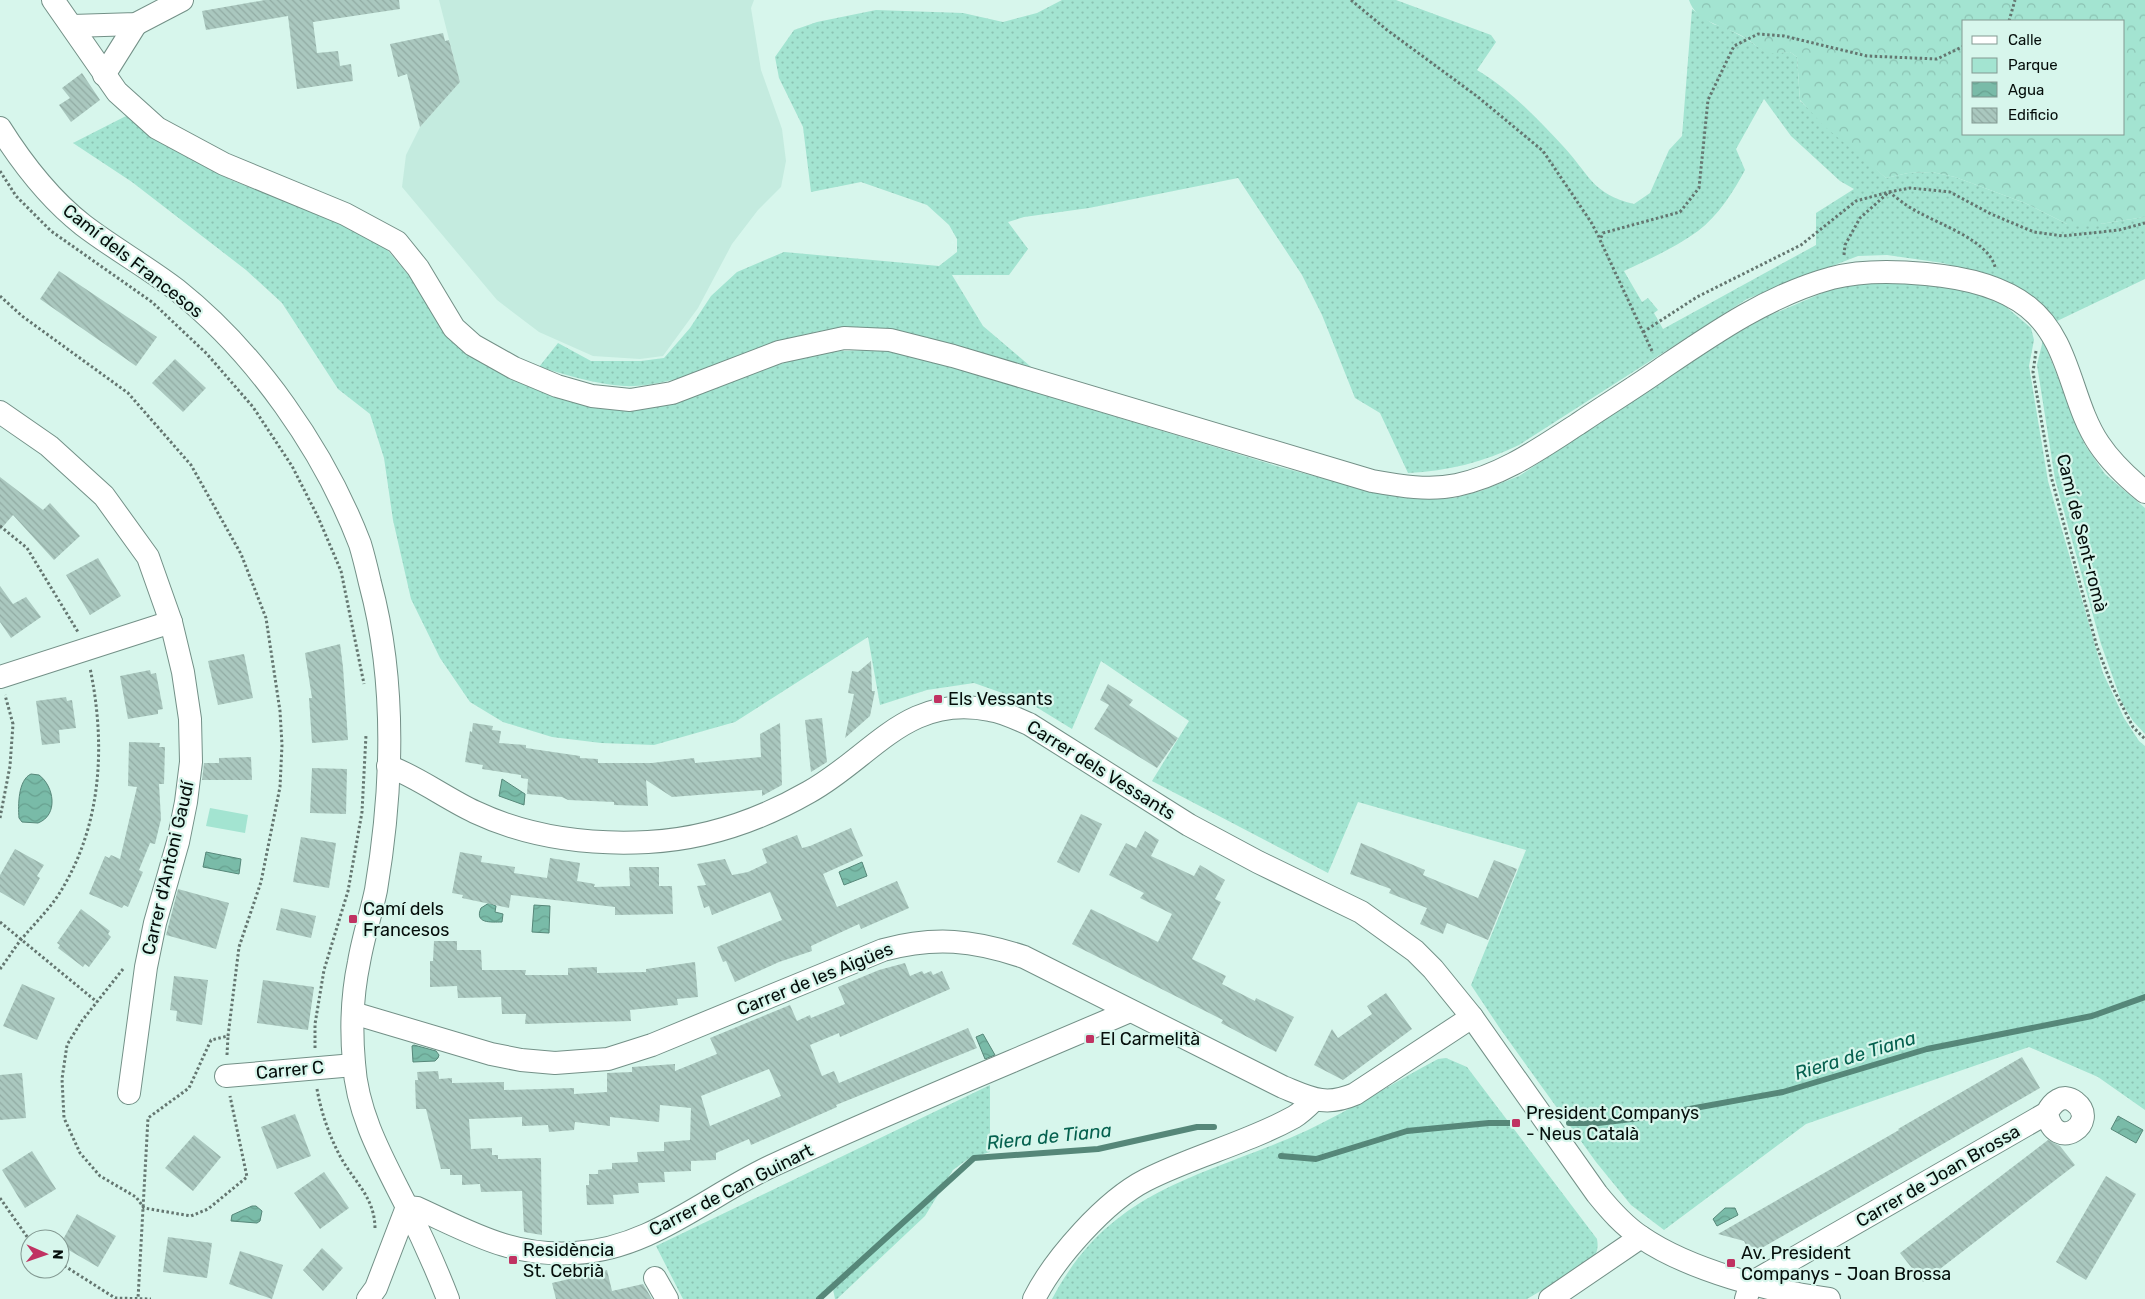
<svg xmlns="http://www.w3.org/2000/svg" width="2145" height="1299" font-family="Rubik,sans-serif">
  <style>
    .built { fill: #c4ebdf }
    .green { fill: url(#green-dots); fill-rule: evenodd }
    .forest { fill: url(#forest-crowns); fill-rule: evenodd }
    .pitch { fill: #a3e4d1 }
    .water { fill: url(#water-waves); stroke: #568779 }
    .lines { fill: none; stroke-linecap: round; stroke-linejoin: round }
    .stream { stroke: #568779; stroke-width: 6 }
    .building { fill: url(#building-back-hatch); fill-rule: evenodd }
    .minor-casing { stroke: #739087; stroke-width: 24 }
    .path { stroke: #647670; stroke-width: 3; stroke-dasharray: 2.5 2.5; stroke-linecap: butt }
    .minor { stroke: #fff; stroke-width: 22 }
    .poi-dot { fill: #c03262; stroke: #d7f6ec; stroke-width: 2 }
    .labels { text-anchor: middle; stroke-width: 4.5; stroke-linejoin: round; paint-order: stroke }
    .street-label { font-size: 18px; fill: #050e0b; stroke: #d7f6ec }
    .poi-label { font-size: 18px; fill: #050e0b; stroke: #d7f6ec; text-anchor: start }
    .water-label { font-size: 19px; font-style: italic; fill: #05614f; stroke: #d7f6ec }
  </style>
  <defs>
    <pattern id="green-dots" width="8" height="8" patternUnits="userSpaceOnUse" patternTransform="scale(1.25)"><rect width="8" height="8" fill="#a3e4d1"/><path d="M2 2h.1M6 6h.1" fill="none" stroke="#8bc2b2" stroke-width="1.8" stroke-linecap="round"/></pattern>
    <pattern id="forest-crowns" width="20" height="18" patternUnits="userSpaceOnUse" patternTransform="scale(1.25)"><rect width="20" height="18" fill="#a3e4d1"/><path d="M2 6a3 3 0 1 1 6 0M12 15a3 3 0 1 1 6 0" fill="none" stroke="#8bc2b2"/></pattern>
    <pattern id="water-waves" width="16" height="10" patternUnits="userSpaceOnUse" patternTransform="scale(1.25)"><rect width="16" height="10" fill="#79bba8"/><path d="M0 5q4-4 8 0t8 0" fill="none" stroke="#67a08f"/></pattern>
    <pattern id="building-back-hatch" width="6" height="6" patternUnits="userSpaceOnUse" patternTransform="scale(1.25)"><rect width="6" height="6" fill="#aac8bf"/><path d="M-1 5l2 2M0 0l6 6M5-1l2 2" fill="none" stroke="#91aba3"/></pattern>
  </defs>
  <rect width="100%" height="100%" fill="#d7f6ec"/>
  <polygon class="built" points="439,0 754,0 751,8 761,70 782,129 786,161 781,187 758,210 732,244 698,308 663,356 640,359 593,356 539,332 497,300 402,187 406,155 420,127 460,82"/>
  <g class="green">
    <path d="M 1062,0 L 1396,0 L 1491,35 L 1496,42 L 1477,70 C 1509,89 1537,118 1562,145 C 1589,173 1591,194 1634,204 L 1650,193 L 1669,150 L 1682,136 L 1692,9 L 1713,24 L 1724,27 L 1745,38 L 1767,53 L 1790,52 L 1797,57 L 1800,101 L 1886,178 L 1908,173 L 1932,172 L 1955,177 L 2025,203 L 2067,224 L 2100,224 L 2145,217 L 2145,279 L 2055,322 L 2000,279 L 1943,263 L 1887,255 L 1858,256 L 1747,299 L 1519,445 C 1484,462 1448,471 1408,473 L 1380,413 L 1355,398 L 1322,315 L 1302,275 L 1238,178 L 1089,208 L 1024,217 L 1008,222 L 1028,249 L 1009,275 L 952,275 L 983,326 L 1037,372 C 970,351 899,321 827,330 C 796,334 766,349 738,360 C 710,371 653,388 624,386 C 594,384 567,375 539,367 L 558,343 L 591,361 L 641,361 L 664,358 L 690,328 L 711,296 L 737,272 L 784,252 L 939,266 L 957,252 L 957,239 L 949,225 L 927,205 L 861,182 L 811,192 L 803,127 L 779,78 L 775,57 L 794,30 L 817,22 L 876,10 L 963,13 L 1003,22 L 1037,13 ZM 1764,99 L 1791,136 L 1840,181 L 1854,189 L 1816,213 L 1816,245 L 1663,329 L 1654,313 L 1658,310 L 1648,298 L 1642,302 L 1624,271 C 1648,260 1676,247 1698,231 C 1718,216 1734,191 1745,170 L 1736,149 Z"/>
    <polygon points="126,116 161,142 231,180 333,220 385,247 415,283 444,329 580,401 748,374 807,356 840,351 879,350 910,355 950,366 1280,467 1378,493 1416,499 1454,498 1481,491 1519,476 1727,339 1766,317 1834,288 1880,282 1922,283 1973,292 2004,305 2031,328 2034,340 2029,366 2048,481 2103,673 2124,718 2139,741 2145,746 2145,1110 2098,1077 2029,1047 1806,1124 1664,1230 1631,1205 1596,1162 1501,1030 1471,985 1526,850 1358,802 1328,873 1152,781 1189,721 1101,661 1072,729 1028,702 974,683 927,690 880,705 868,637 735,722 654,745 601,743 552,737 503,722 470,702 440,658 411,599 393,520 384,458 370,414 338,389 282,303 246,270 132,182 73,143"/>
    <polygon points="2043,340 2085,445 2105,474 2145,508 2145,734 2133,721 2122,703 2101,644 2055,479 2037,365"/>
    <path d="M 1446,1058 L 1467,1067 L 1597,1239 C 1599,1250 1596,1256 1588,1263 L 1527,1299 L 1052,1299 C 1112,1186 1203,1178 1308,1130 C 1352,1109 1395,1082 1438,1059 Z"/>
    <polygon points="990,1085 990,1152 968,1159 953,1170 925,1216 837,1299 835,1299 833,1289 821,1299 683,1299 656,1246"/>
  </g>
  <path class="forest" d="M 1689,0 L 2145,0 L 2145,217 L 2100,224 L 2067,224 L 2025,203 L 1955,177 L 1932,172 L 1908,173 L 1886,178 L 1824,126 L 1800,100 L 1797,57 L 1790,52 L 1767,54 C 1759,48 1752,42 1744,37 C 1726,26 1696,23 1689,0 ZM 1964,21 L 2124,21 L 2124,134 L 1964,134 Z"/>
  <polygon class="pitch" points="210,808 248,815 245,833 206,826"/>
  <g class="water">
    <path d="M 31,774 L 39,775 C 54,786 59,815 38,823 L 22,822 L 19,818 C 18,805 18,780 31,774 Z"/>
    <polygon points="502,779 525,794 524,805 499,796"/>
    <polygon points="206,852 241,859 239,874 203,867"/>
    <polygon points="862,862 867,876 844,885 839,872"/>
    <path d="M 489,903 L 496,906 L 495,912 L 503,914 L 502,922 C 491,922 474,924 481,908 Z"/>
    <polygon points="534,905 550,906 549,933 532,932"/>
    <polygon points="983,1034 995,1055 985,1059 976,1037"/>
    <polygon points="414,1045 436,1051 439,1055 438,1058 435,1061 413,1062 412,1046"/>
    <polygon points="2118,1116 2143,1130 2136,1143 2111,1129"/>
    <polygon points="252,1206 256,1206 262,1211 260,1221 257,1223 231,1221 232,1215"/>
    <polygon points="1725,1208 1735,1208 1738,1215 1717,1226 1713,1219"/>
  </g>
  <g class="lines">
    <g class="stream">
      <polyline points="1569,1123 1598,1123 1640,1118 1783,1092 1927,1049 2092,1016 2145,997"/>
      <polyline points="1281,1156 1316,1159 1407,1131 1489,1123 1512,1123"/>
      <polyline points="819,1299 974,1158 1098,1149 1197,1127 1214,1127"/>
    </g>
  </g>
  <g class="building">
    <polygon points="265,0 399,0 400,9 313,22 317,53 338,51 340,66 351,64 353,81 297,89 288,16 206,30 202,11"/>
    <polygon points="443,33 445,41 449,40 460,82 420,127 407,74 398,77 390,44"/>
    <polygon points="82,73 100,100 71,122 59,105 70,98 62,88"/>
    <polygon points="59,271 157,337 136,366 40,299"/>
    <polygon points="175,359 206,388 183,412 152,383"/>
    <polygon points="0,477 43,510 50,503 80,536 54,560 13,515 0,530"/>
    <polygon points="98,558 121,596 90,615 66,575"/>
    <polygon points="0,586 13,604 26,597 41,617 11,638 0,622"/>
    <polygon points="340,644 343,667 348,740 312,743 309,698 312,698 305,653"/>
    <polygon points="244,654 253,698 218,705 208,661"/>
    <polygon points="871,661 872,691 875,691 870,716 845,738 854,694 848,693 852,671 858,672"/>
    <polygon points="150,670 151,674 156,673 163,709 158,710 158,714 128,719 120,676"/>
    <polygon points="1108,684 1133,700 1129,705 1178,738 1157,768 1094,729 1109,705 1100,700"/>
    <polygon points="66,697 67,701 72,700 76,728 59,730 60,743 42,745 36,701"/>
    <polygon points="822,718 827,762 811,772 805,720"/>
    <polygon points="473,723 493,726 492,730 501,731 499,743 526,745 526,748 580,756 580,758 598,759 598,763 652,763 694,758 695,763 761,757 760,734 780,723 782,785 762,796 762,790 672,797 646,780 648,806 614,805 614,802 568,800 562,797 527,794 528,779 521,778 521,775 482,769 483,765 465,762 470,731 472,732"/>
    <polygon points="129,742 160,743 159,747 165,747 164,784 159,784 161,819 155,844 150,843 139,870 143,872 128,907 124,905 122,908 89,894 105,856 109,858 111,855 120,859 137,787 128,786"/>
    <polygon points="251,757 252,780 202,780 204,763 219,763 219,758"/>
    <polygon points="312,768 347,769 346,814 310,813"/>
    <polygon points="1081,814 1102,824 1079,873 1057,862"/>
    <polygon points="851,828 863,856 823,874 837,907 897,881 909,908 861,929 859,924 811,946 812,951 779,962 735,982 726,961 723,962 717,947 782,920 770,892 712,915 709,906 704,908 697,886 706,885 697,864 725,859 732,875 748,872 767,863 762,849 797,835 802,848 810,846"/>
    <polygon points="1145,831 1159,840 1151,856 1194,876 1200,865 1225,880 1215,899 1221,902 1192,959 1226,976 1222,984 1255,1001 1256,998 1294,1017 1276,1052 1221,1023 1223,1020 1072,944 1091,909 1158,942 1172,914 1140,898 1144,893 1109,875 1126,843 1136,848"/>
    <polygon points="301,837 336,843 329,888 293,882"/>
    <polygon points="1361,843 1425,870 1423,875 1478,898 1494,860 1517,869 1488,940 1447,923 1443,934 1420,924 1427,908 1389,893 1391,889 1350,874"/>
    <polygon points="15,849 44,865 37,876 40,878 24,906 0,892 0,875"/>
    <polygon points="460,852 482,856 481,862 515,867 514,873 547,878 550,858 580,863 577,881 595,884 594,887 630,886 629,867 659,867 659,886 672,886 673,914 615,915 615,907 511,895 509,908 462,898 463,895 452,893"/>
    <polygon points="178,889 229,903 216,949 166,935"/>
    <polygon points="281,908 316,916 311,938 276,930"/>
    <polygon points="81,909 110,931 108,934 111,937 89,967 85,964 83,967 58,948 60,945 57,943"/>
    <polygon points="434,941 457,941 457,950 481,950 482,970 526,970 525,975 568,975 568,968 597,967 597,973 646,972 646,969 695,962 698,997 677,999 678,1005 630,1010 631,1021 525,1024 526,1014 502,1014 501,997 458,998 457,986 430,987 430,961 433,961"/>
    <path d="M 905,963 L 910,976 L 922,971 L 924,974 L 931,971 L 933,975 L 942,971 L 950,989 L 840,1037 L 839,1033 L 810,1045 L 822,1076 L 834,1071 L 839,1083 L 968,1028 L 977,1048 L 836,1105 L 837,1107 L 751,1145 L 749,1139 L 716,1153 L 716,1160 L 691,1161 L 691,1171 L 664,1172 L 665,1182 L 638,1183 L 639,1193 L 613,1195 L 614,1204 L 587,1205 L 586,1185 L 589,1185 L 589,1174 L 598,1174 L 598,1170 L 612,1169 L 612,1163 L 638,1162 L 637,1152 L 664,1151 L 664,1142 L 690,1140 L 691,1108 L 660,1105 L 659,1122 L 610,1117 L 610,1126 L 575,1122 L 574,1130 L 549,1132 L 548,1125 L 522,1126 L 522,1117 L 469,1119 L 471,1149 L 492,1148 L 492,1155 L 498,1155 L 498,1159 L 541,1158 L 542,1235 L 524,1232 L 522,1191 L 481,1192 L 480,1184 L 462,1185 L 462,1175 L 450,1175 L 450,1169 L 441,1169 L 426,1109 L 416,1109 L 415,1080 L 418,1080 L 417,1072 L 438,1071 L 439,1079 L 452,1078 L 452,1083 L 504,1082 L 504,1090 L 574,1088 L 574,1094 L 607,1092 L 607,1073 L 632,1072 L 632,1067 L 675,1064 L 675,1071 L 717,1054 L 710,1038 L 790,1005 L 797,1021 L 810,1015 L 811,1018 L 845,1004 L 838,987 L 879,970 ZM 769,1069 L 781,1096 L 710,1126 L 701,1096 Z"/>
    <polygon points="174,976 208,980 202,1025 176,1021 177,1011 170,1010"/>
    <polygon points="263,980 314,987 308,1030 257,1023"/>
    <polygon points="22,984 55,998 37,1040 3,1026"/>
    <polygon points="1386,993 1412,1029 1343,1080 1314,1065 1332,1029 1338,1038 1372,1014 1367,1006"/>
    <polygon points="2022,1057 2040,1088 1760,1249 1746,1245 1744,1241 1718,1234 1899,1130 1898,1129"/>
    <polygon points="22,1073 26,1118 0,1120 0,1075"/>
    <polygon points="295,1114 311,1156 277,1169 261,1127"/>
    <polygon points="194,1135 221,1157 193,1191 165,1168"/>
    <polygon points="2048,1140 2060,1146 2075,1165 1923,1282 1900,1253"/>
    <polygon points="32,1151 56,1189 25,1208 2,1170"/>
    <polygon points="324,1172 349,1208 320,1229 294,1193"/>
    <polygon points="2106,1176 2136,1194 2086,1280 2056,1262"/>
    <polygon points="77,1214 116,1236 98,1267 60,1245"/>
    <polygon points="168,1237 212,1243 207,1278 163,1272"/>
    <polygon points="322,1248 343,1268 323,1291 303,1270"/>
    <polygon points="240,1251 283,1265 272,1299 229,1284"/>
    <polygon points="607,1270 612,1291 643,1284 652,1299 556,1299 552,1283"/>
  </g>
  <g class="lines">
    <g class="minor-casing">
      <g id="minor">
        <path d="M 53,0 L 117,92 L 157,128 L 224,164 L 345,214 L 397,242 L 418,268 L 454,328 L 473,345 L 514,368 L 557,386 L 592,396 L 630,400 L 672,393 L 779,352 L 844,338 L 890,340 L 953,356 L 1372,481 C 1400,486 1429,491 1457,485 C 1503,475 1539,449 1578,424 C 1606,405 1634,388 1661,369 C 1714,333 1769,295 1832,278 C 1862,270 1895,271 1926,274 C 1960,277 2000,285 2028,307 C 2071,341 2070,401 2099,444 C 2111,462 2128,478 2145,492"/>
        <polyline points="72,26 136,24 182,0"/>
        <polyline points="104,75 136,24"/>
        <path d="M 0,128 C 22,163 50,199 83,225 C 113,248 147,267 177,290 C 256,353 324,450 360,544 C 364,557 367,570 370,583 C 397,683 393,788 376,890 C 371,914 363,938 359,962 C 352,995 351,1030 354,1063 C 357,1115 384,1161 407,1207 C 422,1237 436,1268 448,1299"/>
        <polyline points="0,412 49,446 104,496 148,557 171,622 183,672 190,719 191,762 186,802 178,842 155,923 146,967 129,1093"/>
        <polyline points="0,677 171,622"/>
        <path d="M 388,766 C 416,776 447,799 475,812 C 528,837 589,845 648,842 C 704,839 760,820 809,792 C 872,757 907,693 990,710 C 1004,712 1017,719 1029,724 L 1189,825 L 1258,862 L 1361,912 L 1415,951 L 1433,969 L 1472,1017 L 1597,1194 C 1610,1210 1623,1225 1641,1237 C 1689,1270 1772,1292 1829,1299"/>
        <path d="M 353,1013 L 491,1054 L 521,1060 L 555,1063 L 608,1059 L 652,1045 L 883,950 C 935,936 973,940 1024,957 L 1283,1087 C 1310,1098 1325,1107 1355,1094 L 1472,1017"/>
        <polyline points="226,1076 354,1065"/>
        <path d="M 407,1207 L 417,1208 C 472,1233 511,1257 575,1253 C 652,1249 709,1194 776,1164 C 893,1110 1012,1062 1130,1011"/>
        <polyline points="655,1278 667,1299"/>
        <polyline points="368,1299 376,1288 407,1207"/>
        <path d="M 1034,1299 C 1054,1259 1105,1201 1146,1180 C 1193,1156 1247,1143 1294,1117 C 1301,1113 1308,1106 1314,1100"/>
        <polyline points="1550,1299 1641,1237"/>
        <path d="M 1746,1299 L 1751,1283 L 2047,1113 C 2052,1103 2063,1092 2075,1102 C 2101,1122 2055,1155 2047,1113"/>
      </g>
    </g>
    <g class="path">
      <polyline points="1351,0 1387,30 1478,97 1543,151 1591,222 1600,239"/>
      <polyline points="2009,21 2015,0"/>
      <polyline points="0,171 16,196 51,231 152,302 207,354 253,407 292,466 318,517 341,571 364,684"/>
      <polyline points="1844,255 1845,245 1860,218 1889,192 1910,188 1950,192 1991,214 2034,232 2063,236 2119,230 2145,223"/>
      <polyline points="0,296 22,316 128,393 191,465 241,554 266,618 280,711 282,745 280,787 261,882 239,947 228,1036 211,1040 189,1088 148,1118 138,1299"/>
      <path d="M 1643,332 L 1697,297 L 1801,245 L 1856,201 L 1889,192 C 1898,199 1908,207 1918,212 C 1939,224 1989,241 1995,267"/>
      <polyline points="1652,351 1600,240 1603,233 1680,212 1699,188 1708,100 1734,46 1758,34 1784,36 1867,56 1937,59 1964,46"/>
      <polyline points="2036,351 2033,372 2051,476 2097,647 2113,688 2133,727 2145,739"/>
      <polyline points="0,526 27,548 78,632"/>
      <polyline points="0,818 10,766 13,724 5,695"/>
      <polyline points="0,922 97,1002"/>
      <path d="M 0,969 C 7,960 13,950 20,941 C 33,925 48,911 59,894 C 102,826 106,745 90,668"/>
      <polyline points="123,969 81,1022 67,1045 62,1079 64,1118 80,1153 100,1176 136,1197 144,1208 191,1216 208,1209 247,1177 230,1096"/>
      <polyline points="315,1048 315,1024 324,970 348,891 362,812 366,735"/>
      <polyline points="227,1055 228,1036"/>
      <path d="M 317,1089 C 321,1112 329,1135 340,1156 C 354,1182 375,1197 375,1229"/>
      <polyline points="0,1198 30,1241"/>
      <polyline points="60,1263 115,1298 151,1299"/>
    </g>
    <use href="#minor" class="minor"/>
  </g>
  <g class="poi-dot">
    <rect x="933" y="694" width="10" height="10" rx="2.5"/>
    <rect x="348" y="914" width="10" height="10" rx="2.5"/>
    <rect x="1085" y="1034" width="10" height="10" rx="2.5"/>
    <rect x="1511" y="1118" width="10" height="10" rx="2.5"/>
    <rect x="508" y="1255" width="10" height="10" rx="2.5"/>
    <rect x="1726" y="1258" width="10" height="10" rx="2.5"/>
  </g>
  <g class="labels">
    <g class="street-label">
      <text transform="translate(133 261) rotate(38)" y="6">Camí dels Francesos</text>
      <text transform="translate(2082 533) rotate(76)" y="6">Camí de Sent-romà</text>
      <text transform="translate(1101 770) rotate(32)" y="6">Carrer dels Vessants</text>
      <text transform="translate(168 868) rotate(-77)" y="6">Carrer d'Antoni Gaudí</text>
      <text transform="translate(815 979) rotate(-22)" y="6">Carrer de les Aigües</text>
      <text transform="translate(290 1070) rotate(-5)" y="6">Carrer C</text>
      <text transform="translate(1938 1176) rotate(-30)" y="6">Carrer de Joan Brossa</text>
      <text transform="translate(731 1190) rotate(-27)" y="6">Carrer de Can Guinart</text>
    </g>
    <g class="poi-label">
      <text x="948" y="705">Els Vessants</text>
      <text x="363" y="915">Camí dels<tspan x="363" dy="21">Francesos</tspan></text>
      <text x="1100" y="1045">El Carmelità</text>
      <text x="1526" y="1119">President Companys<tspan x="1526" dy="21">- Neus Català</tspan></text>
      <text x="523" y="1256">Residència<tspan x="523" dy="21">St. Cebrià</tspan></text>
      <text x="1741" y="1259">Av. President<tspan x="1741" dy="21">Companys - Joan Brossa</tspan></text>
    </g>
    <g class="water-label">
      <text transform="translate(1855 1055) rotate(-17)" y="7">Riera de Tiana</text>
      <text transform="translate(1049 1136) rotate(-6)" y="7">Riera de Tiana</text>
    </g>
  </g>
  <rect x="1962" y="20" width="162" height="115" fill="#d7f6ec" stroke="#839992"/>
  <rect x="1972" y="36" width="25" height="8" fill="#ffffff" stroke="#839992"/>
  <text x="2008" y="45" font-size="15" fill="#050e0b">Calle</text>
  <rect x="1972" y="58" width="25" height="15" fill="#a3e4d1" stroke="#839992"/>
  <text x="2008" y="70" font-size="15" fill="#050e0b">Parque</text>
  <rect x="1972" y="82" width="25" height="15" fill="url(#water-waves)" stroke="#839992"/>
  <text x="2008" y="95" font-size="15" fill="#050e0b">Agua</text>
  <rect x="1972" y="108" width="25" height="15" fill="url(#building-back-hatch)" stroke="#839992"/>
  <text x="2008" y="120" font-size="15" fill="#050e0b">Edificio</text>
  <g transform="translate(45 1254) rotate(92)"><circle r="24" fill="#d7f6ec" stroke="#839992"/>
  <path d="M0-4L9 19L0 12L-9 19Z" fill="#c03262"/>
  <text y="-8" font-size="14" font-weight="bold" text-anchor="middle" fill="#050e0b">N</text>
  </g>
</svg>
